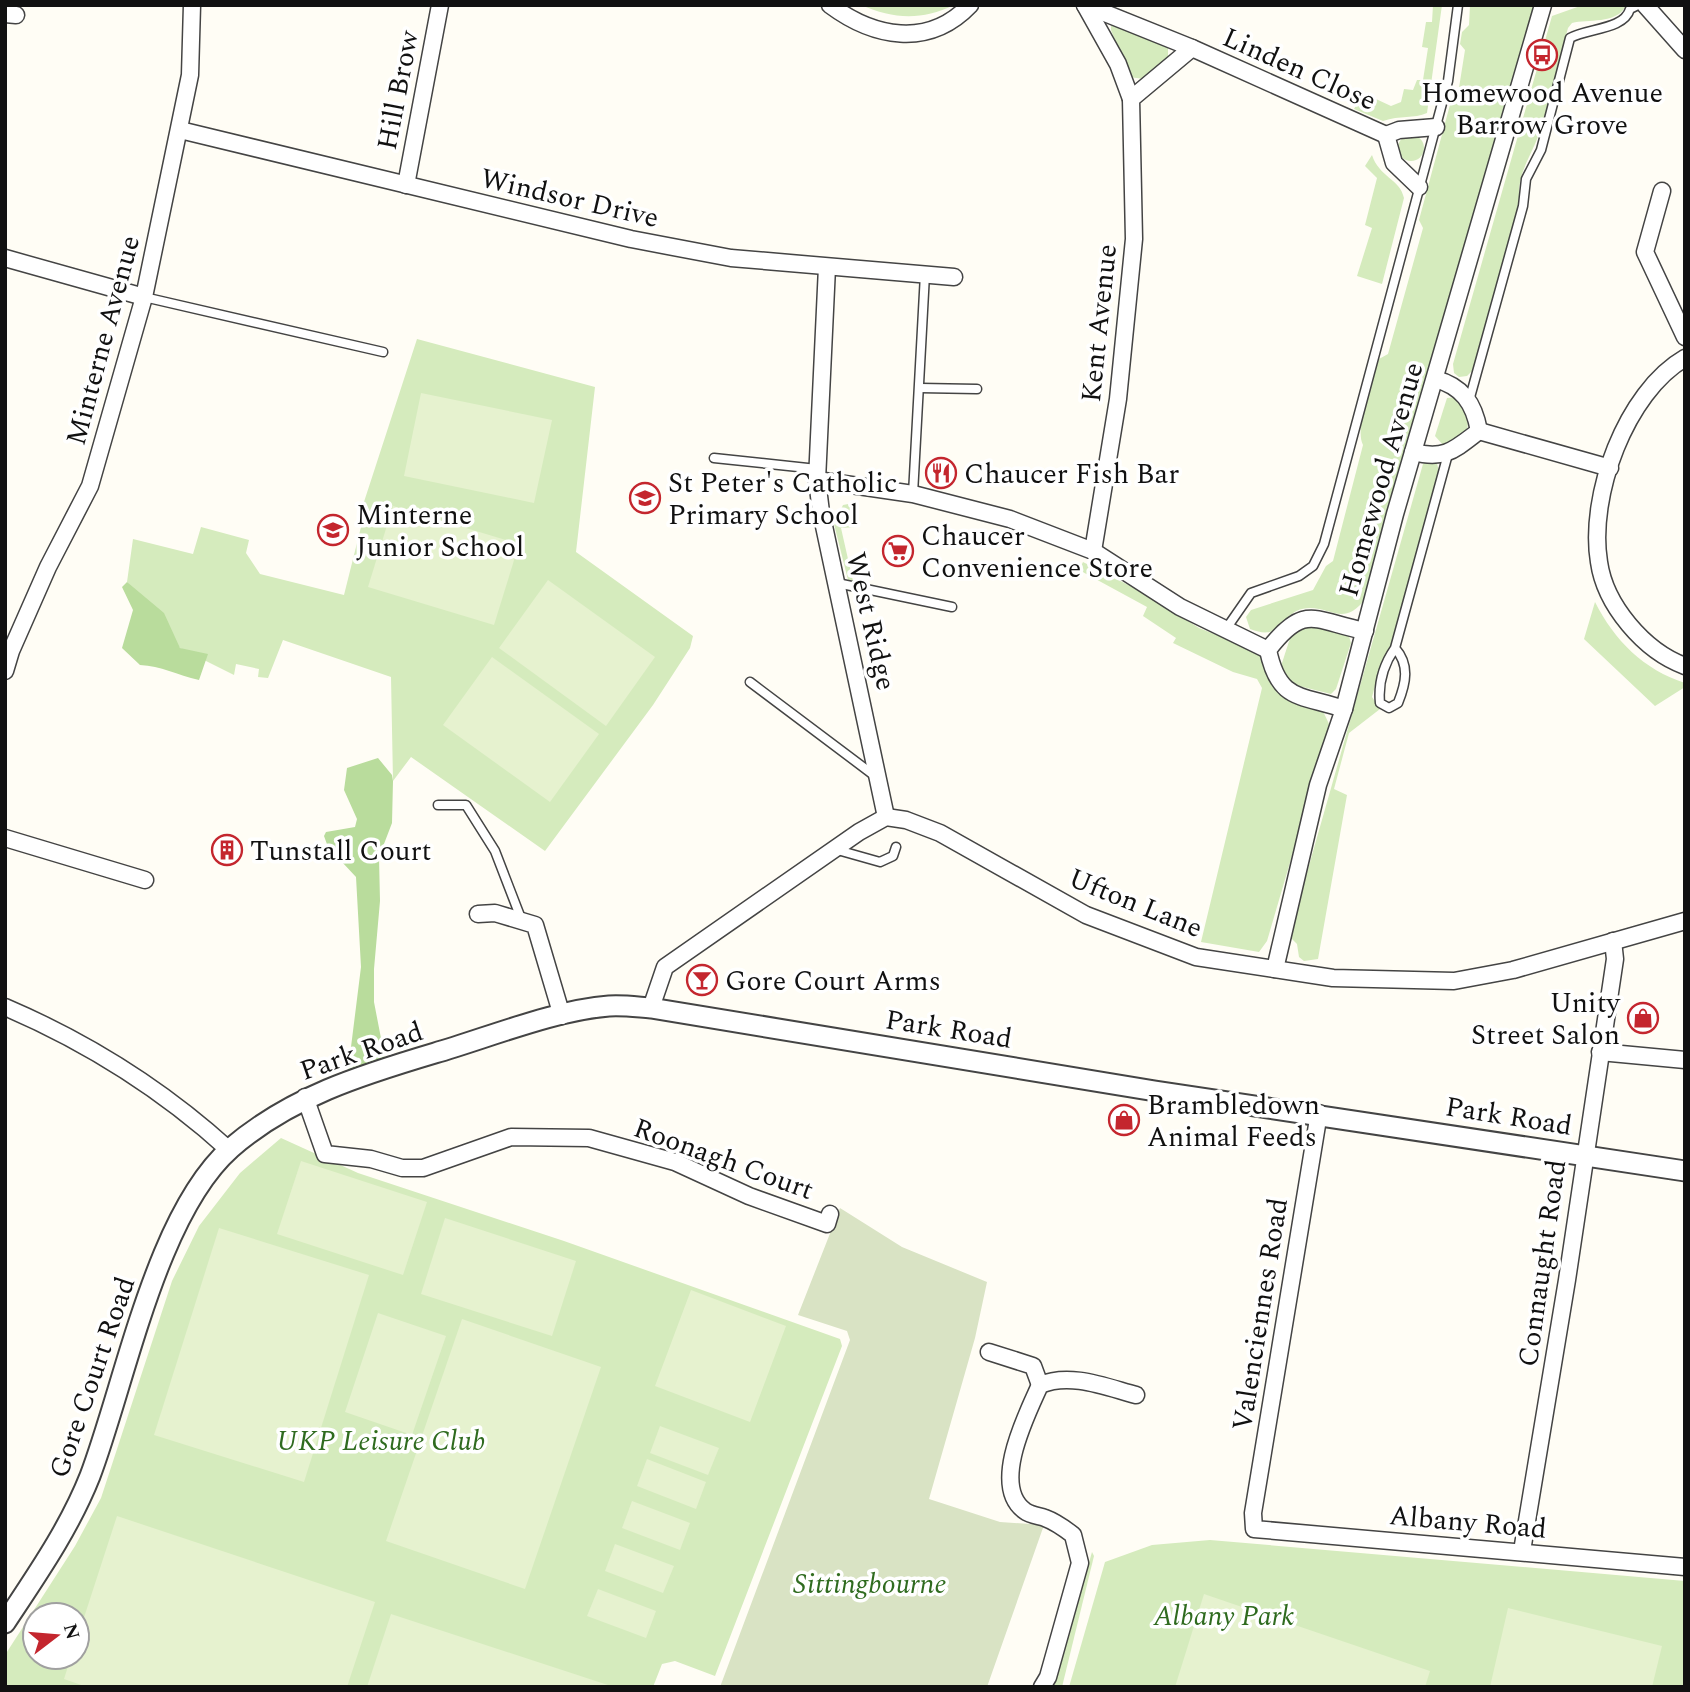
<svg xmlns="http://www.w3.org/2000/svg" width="1690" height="1692" font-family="Spectral,serif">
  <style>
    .green { fill: #d5ebbd; fill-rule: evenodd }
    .forest { fill: #b9dc9c }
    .cemetery { fill: #d9e3c4 }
    .pitch { fill: #e6f2cf }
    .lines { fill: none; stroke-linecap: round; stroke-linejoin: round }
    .service-casing { stroke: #444; stroke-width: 11 }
    .minor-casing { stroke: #444; stroke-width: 19 }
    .tertiary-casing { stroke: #444; stroke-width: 23 }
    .service { stroke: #fff; stroke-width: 8 }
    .minor { stroke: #fff; stroke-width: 16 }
    .tertiary { stroke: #fff; stroke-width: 19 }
    .labels { text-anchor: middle; stroke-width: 7; stroke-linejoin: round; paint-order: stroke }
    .street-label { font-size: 28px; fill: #111; stroke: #fff }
    .poi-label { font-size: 28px; fill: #111; stroke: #fff; text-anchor: start }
    .park-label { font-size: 28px; font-style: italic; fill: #2f6b1f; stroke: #fff }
  </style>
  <rect width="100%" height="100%" fill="#fffdf5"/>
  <g class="green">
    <path d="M 861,5 L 954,5 C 921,21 893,19 861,5 Z"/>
    <path d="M 1433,5 L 1442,5 L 1427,113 C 1414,119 1400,115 1383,121 L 1354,109 L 1363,93 L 1391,106 L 1401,102 L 1404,89 L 1413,90 L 1417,80 L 1423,80 L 1428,48 L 1422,47 L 1426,22 L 1432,22 Z"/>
    <path d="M 1470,5 L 1534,5 L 1366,598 C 1342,630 1329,603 1302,609 C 1280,614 1283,642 1250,629 L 1246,617 L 1251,610 L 1313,590 L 1326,566 L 1333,561 L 1363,445 C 1354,428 1373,379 1379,359 L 1388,354 L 1423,228 L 1419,220 L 1451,101 L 1458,94 L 1465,50 L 1460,44 L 1462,32 L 1469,25 Z"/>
    <path d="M 1583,5 L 1625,7 C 1616,24 1588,19 1572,23 L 1568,28 C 1557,66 1551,109 1535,144 C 1527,162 1516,180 1520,201 L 1473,370 L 1467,376 L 1459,377 L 1454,373 L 1453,364 L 1552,16 Z"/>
    <polygon points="1115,21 1168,42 1168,57 1144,79 1129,77 1111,30 1111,24"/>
    <circle cx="1411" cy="148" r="13"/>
    <path d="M 1372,155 C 1379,177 1400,179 1404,198 L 1382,284 L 1357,276 L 1372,228 L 1365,225 L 1377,178 L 1365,166 Z"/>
    <polygon points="417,339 595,387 576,552 693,636 690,648 653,705 545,851 411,757 393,781 391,677 283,640 268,678 258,677 259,669 236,664 234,675 180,648 127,582 133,539 193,554 201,527 249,540 246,553 260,574 344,595 365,511 362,508"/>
    <path d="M 1457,397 C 1472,418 1475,438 1443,445 L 1435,436 L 1447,398 Z"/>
    <polygon points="1428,460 1436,460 1439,471 1391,645 1381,663 1372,697 1380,709 1349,733 1334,789 1347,795 1318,959 1304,961 1299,957 1297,944 1289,936 1423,464"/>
    <polygon points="859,502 857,527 841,528 853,581 848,580 834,524 843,505"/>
    <polygon points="1083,562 1144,593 1199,628 1257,651 1271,670 1320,705 1330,726 1267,941 1259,952 1201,942 1262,688 1257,679 1233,672 1173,643 1176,638 1143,616 1147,607 1079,570"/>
    <path d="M 1595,602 C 1614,640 1644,670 1685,683 L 1685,687 L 1655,706 L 1584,639 Z"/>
    <polygon points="1307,624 1348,633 1351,643 1336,689 1331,694 1287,683 1281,666 1293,629"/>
    <path d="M 281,1138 L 358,1173 L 564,1241 L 840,1339 L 842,1346 L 715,1676 L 675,1661 L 662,1664 L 653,1687 L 5,1687 L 5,1655 L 75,1546 L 101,1498 L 172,1281 L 199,1226 L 240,1173 ZM 35,1615 L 77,1615 L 77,1657 L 35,1657 Z"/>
    <polygon points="1210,1540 1685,1581 1685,1687 1069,1687 1105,1562 1152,1545"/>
    <polygon points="1092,1552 1094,1556 1062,1687 1054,1687"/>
  </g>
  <g class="forest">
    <path d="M 127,582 L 164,613 L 180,648 L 208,654 L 199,680 C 177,675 161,666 140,665 L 122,648 L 133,610 L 122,587 Z"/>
    <polygon points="378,758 392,775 393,781 392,823 379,857 380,901 374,969 374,1002 385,1059 348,1071 361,967 356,877 328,847 324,836 326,832 355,827 357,819 344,790 347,768"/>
  </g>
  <polygon class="cemetery" points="840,1208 902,1247 987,1282 975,1338 929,1499 1000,1522 1044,1525 987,1687 720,1687 850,1340 847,1331 798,1315"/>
  <g class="pitch">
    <polygon points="421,393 552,420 534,503 404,476"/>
    <polygon points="393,506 519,544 494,625 368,587"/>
    <polygon points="548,580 655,657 606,726 499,648"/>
    <polygon points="492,657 599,734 550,802 443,725"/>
    <polygon points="301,1161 427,1202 403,1275 277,1234"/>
    <polygon points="445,1218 576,1261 552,1336 421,1294"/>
    <polygon points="219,1228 369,1275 304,1482 154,1435"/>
    <polygon points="691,1290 786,1326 750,1422 655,1386"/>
    <polygon points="378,1313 446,1336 412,1435 345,1412"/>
    <polygon points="462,1319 601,1367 525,1589 386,1541"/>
    <polygon points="660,1426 719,1448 708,1475 650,1453"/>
    <polygon points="647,1459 706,1482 696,1509 637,1486"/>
    <polygon points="632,1501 690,1523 680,1550 622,1528"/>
    <polygon points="117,1516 375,1602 347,1687 87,1687 64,1679 71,1657 77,1657 77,1639"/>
    <polygon points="615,1544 674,1566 663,1593 605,1571"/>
    <polygon points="598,1589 656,1611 646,1638 587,1616"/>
    <polygon points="1204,1594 1430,1671 1425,1687 1175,1687"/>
    <polygon points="1508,1608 1662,1646 1652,1687 1490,1687"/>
    <polygon points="391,1614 614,1687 367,1687"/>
  </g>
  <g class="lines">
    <g class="service-casing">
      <g id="service">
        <polyline points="144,297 383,352"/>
        <polyline points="920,388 977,389"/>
        <path d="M 1469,401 L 1523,206 L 1526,179 L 1541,150 L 1570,38 C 1587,28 1624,30 1630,9 L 1638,5"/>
        <polyline points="714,458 817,469"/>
        <polyline points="913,494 925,274"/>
        <polyline points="837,583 952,607"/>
        <polyline points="1226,629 1251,593 1299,576 1313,566 1324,544 1448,81 1458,5"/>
        <path d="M 1395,648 C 1410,665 1406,683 1398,703 L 1389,708 L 1380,703 C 1378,683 1384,664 1395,648 L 1448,454"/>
        <polyline points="750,682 875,776"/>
        <polyline points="438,805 466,805 495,851 522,921"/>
        <polyline points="834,849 880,862 893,856 896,847"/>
      </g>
    </g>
    <g class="minor-casing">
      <g id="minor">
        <path d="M 830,5 C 873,37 928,49 970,5"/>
        <polyline points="1085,5 1192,48 1131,99 1134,239 1118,399 1093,551"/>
        <polyline points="1085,5 1118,64 1131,99"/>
        <polyline points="1645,5 1685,50"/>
        <polyline points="5,14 16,15"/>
        <polyline points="1192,48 1386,135"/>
        <polyline points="180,130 631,239 731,258 954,277"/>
        <polyline points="406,185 440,5"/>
        <polyline points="1419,187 1394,163 1386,135 1399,130 1436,127"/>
        <polyline points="1662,191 1645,252 1685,337"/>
        <polyline points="5,258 144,297"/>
        <polyline points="827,267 817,480 821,512 886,817"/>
        <path d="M 1685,358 C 1626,392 1588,496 1599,562 C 1605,605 1644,651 1685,666"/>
        <polyline points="1479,431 1610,468"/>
        <path d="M 1413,452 C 1445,460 1454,450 1479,431 C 1474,403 1462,386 1435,379"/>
        <polyline points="817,480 913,494 1010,519 1093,551 1180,607 1268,650"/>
        <polyline points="5,671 11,651 48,567 90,486 144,297 190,75 192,5"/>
        <path d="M 1344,709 C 1300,694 1279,702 1268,650 C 1305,602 1314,621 1365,631"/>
        <polyline points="5,838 145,880"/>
        <polyline points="478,914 495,913 535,925 562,1016"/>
        <polyline points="1275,969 1318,785 1344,709 1395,514 1543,5"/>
        <path d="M 5,1007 C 89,1043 162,1089 229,1150"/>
        <polyline points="651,1008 665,967 859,832 886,817 906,820 940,833 1086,915 1196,957 1333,978 1454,981 1513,970 1685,921"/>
        <polyline points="1600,1052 1685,1060"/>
        <polyline points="305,1097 325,1154 371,1159 402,1168 423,1168 511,1137 589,1138 675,1162 749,1196 827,1224 830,1214"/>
        <polyline points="1319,1113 1253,1513 1254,1529 1685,1567"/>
        <polyline points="989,1352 1033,1366 1040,1385"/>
        <polyline points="1522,1551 1567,1280 1615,959 1613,941"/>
        <path d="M 1042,1687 L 1048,1677 L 1080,1563 L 1073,1535 C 1064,1528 1056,1522 1045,1518 C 1039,1516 1030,1515 1025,1511 C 990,1486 1027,1414 1040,1385 C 1070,1372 1106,1387 1136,1395"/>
      </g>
    </g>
    <g class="tertiary-casing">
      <path id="tertiary" d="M 5,1623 C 36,1576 69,1529 90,1476 C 125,1384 156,1214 231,1148 C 290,1097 361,1075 435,1053 C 487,1038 555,1010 609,1006 C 623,1005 637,1007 651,1008 L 1155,1091 L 1685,1171"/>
    </g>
    <use href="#service" class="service"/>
    <use href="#minor" class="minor"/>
    <use href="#tertiary" class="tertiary"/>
  </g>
  <defs>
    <g id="bus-ring" transform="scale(1.575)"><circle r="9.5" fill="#fff" stroke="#c4262e" stroke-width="1.5"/><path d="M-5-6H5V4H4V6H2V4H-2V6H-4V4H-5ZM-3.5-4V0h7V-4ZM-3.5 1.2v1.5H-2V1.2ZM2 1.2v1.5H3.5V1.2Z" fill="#c4262e"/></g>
    <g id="restaurant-ring" transform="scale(1.575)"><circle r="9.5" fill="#fff" stroke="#c4262e" stroke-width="1.5"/><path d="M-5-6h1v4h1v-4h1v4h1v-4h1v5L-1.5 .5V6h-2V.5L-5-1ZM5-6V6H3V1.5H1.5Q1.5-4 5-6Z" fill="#c4262e"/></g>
    <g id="school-ring" transform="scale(1.575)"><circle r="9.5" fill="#fff" stroke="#c4262e" stroke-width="1.5"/><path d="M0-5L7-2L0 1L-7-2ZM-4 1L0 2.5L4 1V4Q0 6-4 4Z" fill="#c4262e"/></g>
    <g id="supermarket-ring" transform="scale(1.575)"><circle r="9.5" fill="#fff" stroke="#c4262e" stroke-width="1.5"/><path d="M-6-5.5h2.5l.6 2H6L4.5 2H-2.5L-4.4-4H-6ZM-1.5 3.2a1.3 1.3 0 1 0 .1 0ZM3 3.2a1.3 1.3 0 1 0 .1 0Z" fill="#c4262e"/></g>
    <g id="building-ring" transform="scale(1.575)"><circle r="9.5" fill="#fff" stroke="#c4262e" stroke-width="1.5"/><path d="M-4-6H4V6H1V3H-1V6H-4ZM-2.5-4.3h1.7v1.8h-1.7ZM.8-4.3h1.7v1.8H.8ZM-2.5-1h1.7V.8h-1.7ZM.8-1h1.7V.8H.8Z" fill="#c4262e"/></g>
    <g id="bar-ring" transform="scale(1.575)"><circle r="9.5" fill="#fff" stroke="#c4262e" stroke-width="1.5"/><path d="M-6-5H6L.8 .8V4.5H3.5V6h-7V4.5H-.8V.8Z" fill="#c4262e"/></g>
    <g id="shop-ring" transform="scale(1.575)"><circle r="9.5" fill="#fff" stroke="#c4262e" stroke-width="1.5"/><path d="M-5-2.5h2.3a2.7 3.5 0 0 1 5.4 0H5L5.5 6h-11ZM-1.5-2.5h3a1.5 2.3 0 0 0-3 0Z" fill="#c4262e"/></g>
  </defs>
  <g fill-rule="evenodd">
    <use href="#bus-ring" x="1542" y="55"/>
    <use href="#restaurant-ring" x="941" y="473"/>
    <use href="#school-ring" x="645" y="498"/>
    <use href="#school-ring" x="333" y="530"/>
    <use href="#supermarket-ring" x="898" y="551"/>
    <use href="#building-ring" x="227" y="850"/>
    <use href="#bar-ring" x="702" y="980"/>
    <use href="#shop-ring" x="1643" y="1018"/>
    <use href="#shop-ring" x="1124" y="1120"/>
  </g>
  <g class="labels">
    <g class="street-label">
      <text transform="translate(1300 68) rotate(24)" y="10">Linden Close</text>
      <text transform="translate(397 90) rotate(-79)" y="10">Hill Brow</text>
      <text transform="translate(570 197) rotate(13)" y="10">Windsor Drive</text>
      <text transform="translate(1098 323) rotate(-84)" y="10">Kent Avenue</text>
      <text transform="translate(102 340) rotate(-75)" y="10">Minterne Avenue</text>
      <text transform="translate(1380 479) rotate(-74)" y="10">Homewood Avenue</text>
      <text transform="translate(872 621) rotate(77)" y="10">West Ridge</text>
      <text transform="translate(1136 902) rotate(22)" y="10">Ufton Lane</text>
      <text transform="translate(949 1028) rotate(9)" y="10">Park Road</text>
      <text transform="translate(361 1050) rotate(-19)" y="10">Park Road</text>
      <text transform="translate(1509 1115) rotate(9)" y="10">Park Road</text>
      <text transform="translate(724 1158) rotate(20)" y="10">Roonagh Court</text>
      <text transform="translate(1541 1263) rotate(-82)" y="10">Connaught Road</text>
      <text transform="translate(1259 1314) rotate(-81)" y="10">Valenciennes Road</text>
      <text transform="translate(91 1377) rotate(-71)" y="10">Gore Court Road</text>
      <text transform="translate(1468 1521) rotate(5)" y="10">Albany Road</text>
    </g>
    <g class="poi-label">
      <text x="1542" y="102" text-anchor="middle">Homewood Avenue<tspan x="1542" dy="32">Barrow Grove</tspan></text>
      <text x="964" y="483">Chaucer Fish Bar</text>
      <text x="668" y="492">St Peter's Catholic<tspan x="668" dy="32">Primary School</tspan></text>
      <text x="356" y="524">Minterne<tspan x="356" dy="32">Junior School</tspan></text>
      <text x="921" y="545">Chaucer<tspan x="921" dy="32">Convenience Store</tspan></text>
      <text x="250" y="860">Tunstall Court</text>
      <text x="725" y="990">Gore Court Arms</text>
      <text x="1620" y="1012" text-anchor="end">Unity<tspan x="1620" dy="32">Street Salon</tspan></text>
      <text x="1147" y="1114">Brambledown<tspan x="1147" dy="32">Animal Feeds</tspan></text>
    </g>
    <g class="park-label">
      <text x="381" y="1450">UKP Leisure Club</text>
      <text x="870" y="1593">Sittingbourne</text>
      <text x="1224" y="1625">Albany Park</text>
    </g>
  </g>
  <rect width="1690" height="1692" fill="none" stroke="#111111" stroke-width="14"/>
  <g transform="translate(56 1636) rotate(74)"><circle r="33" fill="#ffffff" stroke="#a0a0a0" stroke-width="2"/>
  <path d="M0-5L12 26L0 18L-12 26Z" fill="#c4262e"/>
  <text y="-10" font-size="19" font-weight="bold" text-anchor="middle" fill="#111111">N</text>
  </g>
</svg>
